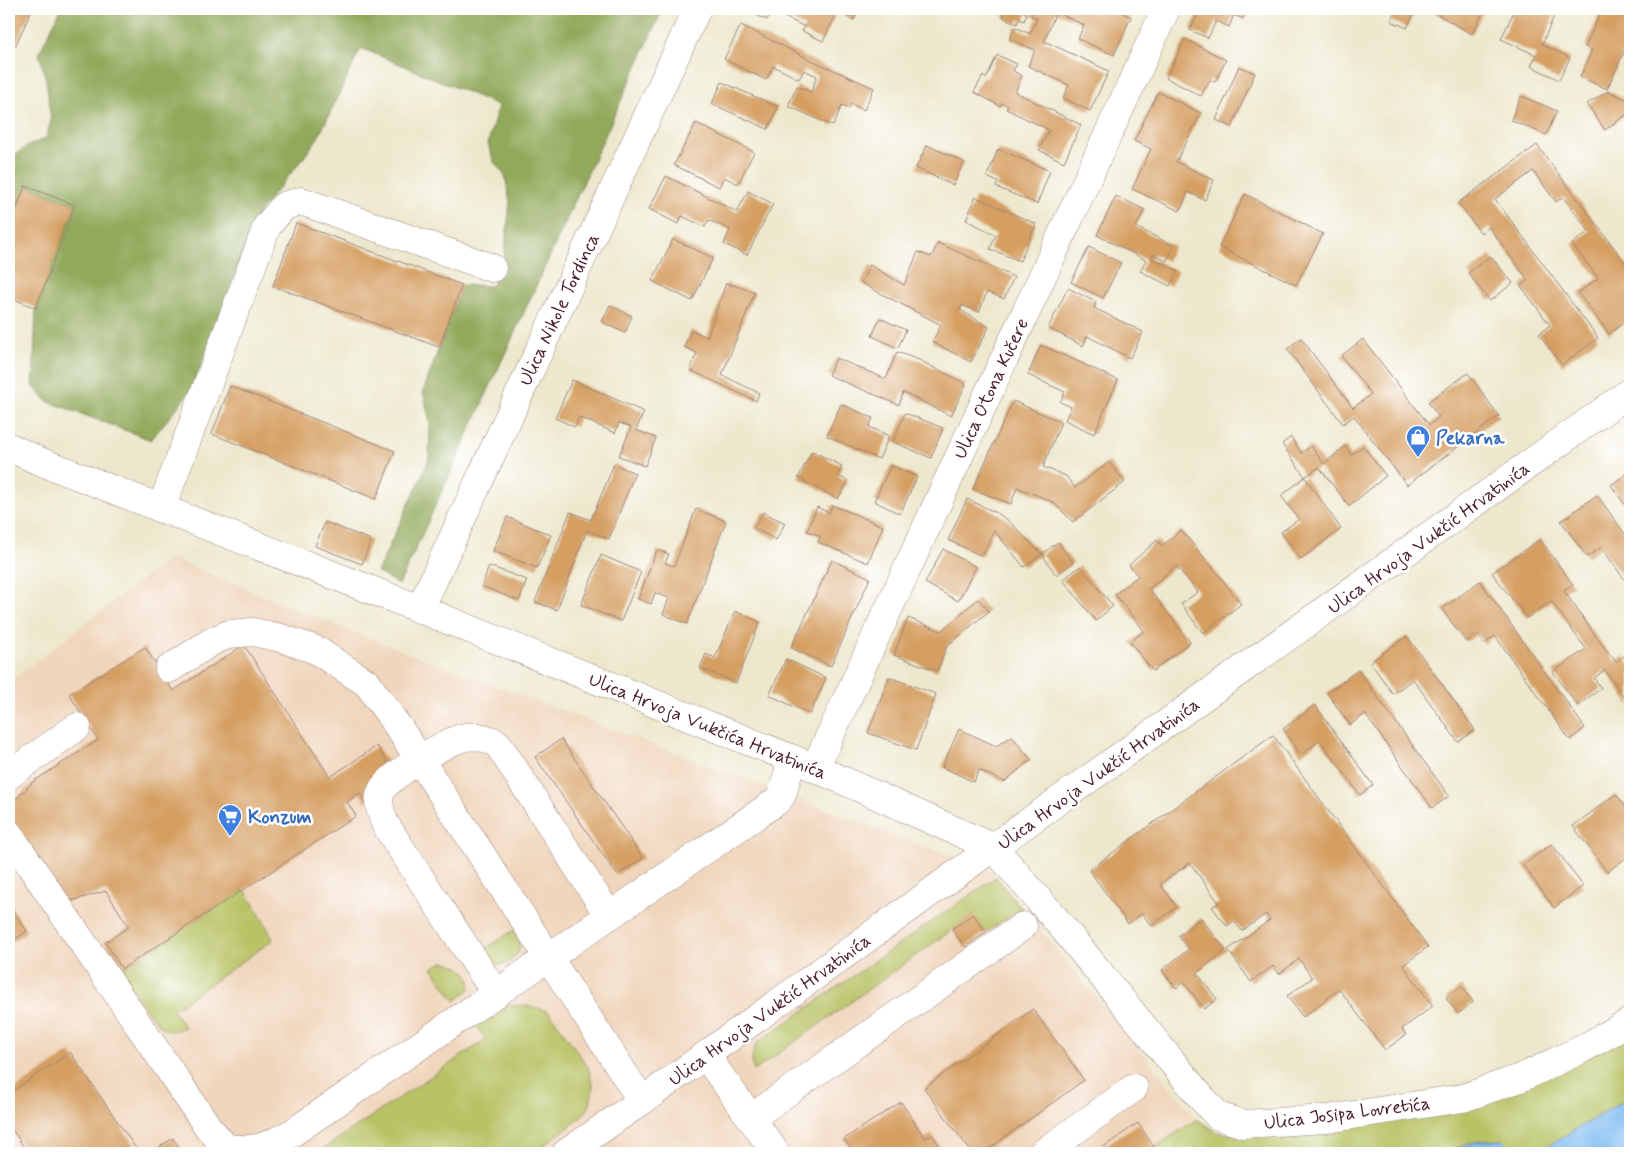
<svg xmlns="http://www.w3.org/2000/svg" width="1639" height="1162" font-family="Mynerve,sans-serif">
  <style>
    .built { fill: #f0d6bc }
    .green { fill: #b7c365; stroke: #807148 }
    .forest { fill: #91a95a; stroke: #6e6442 }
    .water { fill: #7dbbf1; stroke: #646d8e }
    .building { fill: #d59f62 }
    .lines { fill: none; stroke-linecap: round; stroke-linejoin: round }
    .minor-casing { stroke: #9c847c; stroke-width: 29 }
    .major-casing { stroke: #9c847c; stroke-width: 29 }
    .minor { stroke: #fff; stroke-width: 28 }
    .major { stroke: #fff; stroke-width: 28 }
    .labels { text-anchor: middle; stroke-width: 5; stroke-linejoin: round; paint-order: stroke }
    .street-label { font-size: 19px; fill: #4a1f2b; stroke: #fff }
    .shop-label { font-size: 19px; font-weight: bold; fill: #366cbe; stroke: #fff; text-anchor: start }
  </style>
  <rect width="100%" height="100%" fill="#fff"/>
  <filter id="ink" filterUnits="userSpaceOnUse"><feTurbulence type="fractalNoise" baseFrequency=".02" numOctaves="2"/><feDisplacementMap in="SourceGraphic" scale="10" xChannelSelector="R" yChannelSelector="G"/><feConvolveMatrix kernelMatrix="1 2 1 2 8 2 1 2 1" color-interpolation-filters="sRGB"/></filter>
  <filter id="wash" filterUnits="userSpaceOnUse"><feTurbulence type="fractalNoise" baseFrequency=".0096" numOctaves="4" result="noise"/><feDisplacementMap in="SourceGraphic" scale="20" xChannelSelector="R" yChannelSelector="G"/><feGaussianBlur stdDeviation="1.12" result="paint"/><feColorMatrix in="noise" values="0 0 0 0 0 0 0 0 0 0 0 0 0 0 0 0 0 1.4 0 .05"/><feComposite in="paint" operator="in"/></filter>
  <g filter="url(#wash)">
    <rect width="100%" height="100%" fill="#ede8cd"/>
    <polygon class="built" points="170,558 374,640 992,872 1197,1119 1146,1153 9,1153 9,682"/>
    <g class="green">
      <path d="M 996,877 L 1022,909 L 986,932 L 973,915 L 754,1071 C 750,1059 752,1053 758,1042 Z"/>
      <path d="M 244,889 L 266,925 L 273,940 L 173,1010 L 185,1027 C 179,1029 172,1033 166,1030 C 153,1024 127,982 122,969 Z"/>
      <path d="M 514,930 C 517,936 521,942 519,949 C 518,958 503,969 494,963 C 490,960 486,954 483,950 Z"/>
      <path d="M 443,962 C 457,964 473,971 470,989 L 455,1001 L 432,968 Z"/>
      <path d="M 502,1005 C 518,1005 536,1005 550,1013 L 588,1067 L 593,1085 L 591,1100 L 588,1109 L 576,1122 L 533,1153 L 317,1153 L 485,1040 L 476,1025 L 487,1012 Z"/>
      <polygon points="1630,1032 1630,1097 1536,1153 1514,1152 1502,1140 1480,1141 1440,1153 1146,1153 1197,1119 1216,1132 1230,1134 1266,1136 1322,1130"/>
    </g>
    <polygon class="forest" points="61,9 663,9 399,585 377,572 422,476 429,458 430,422 423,392 462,285 491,286 503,268 510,202 505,176 494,162 488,144 498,105 361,48 319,136 302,160 258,213 204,358 189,393 151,440 47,401 33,386 36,308 75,205 26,186 9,230 9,159 26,147 46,138 51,121 46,80 39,53"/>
    <g class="water">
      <polygon points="1630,1097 1630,1153 1536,1153"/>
      <polygon points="1503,1140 1514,1152 1526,1153 1440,1153 1480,1141"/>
    </g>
    <g id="blocks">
      <g class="building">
        <polygon points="9,9 32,9 15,47 9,44"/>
        <polygon points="743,9 818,9 835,17 823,41 802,31 805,27 772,11 767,20"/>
        <polygon points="836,9 859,9 854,20 835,11"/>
        <polygon points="1007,9 1023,9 1022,11 1027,14 1024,21 1019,19 1017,24 1003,17"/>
        <polygon points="1034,9 1114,9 1131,17 1114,55 1078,39 1084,25 1056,12 1044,41 1109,71 1090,111 1063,98 1069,85 1028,66 1035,50 1010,39 1015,27 1030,34 1037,18 1031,16"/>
        <polygon points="1200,9 1248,9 1243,19 1234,15 1229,27 1216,21 1208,38 1190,30"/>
        <polygon points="1396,9 1416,9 1407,28 1391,21"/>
        <polygon points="1428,9 1485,9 1472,34"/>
        <polygon points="1515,9 1521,9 1529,12 1531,9 1557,9 1542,44 1570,58 1559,80 1531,66 1536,55 1501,39"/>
        <polygon points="1602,9 1625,9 1630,11 1630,39 1607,89 1580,77 1592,50 1585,47"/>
        <polygon points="741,25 809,59 874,88 864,110 851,104 849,108 842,105 833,126 788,106 797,86 811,92 817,76 804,70 799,79 773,66 766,80 724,59"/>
        <polygon points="1185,39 1226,60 1215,82 1210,80 1201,96 1166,78"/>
        <polygon points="997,55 1017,64 1013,71 1022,76 1015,92 1081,125 1064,162 1039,150 1049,130 1006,109 1008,106 1002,103 1000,106 974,92 983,76 986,79"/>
        <polygon points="1239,66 1255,73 1232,127 1216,120"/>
        <polygon points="722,82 778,107 768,129 712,104"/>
        <polygon points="1608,91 1630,101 1630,112 1605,130 1587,104"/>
        <polygon points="1158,92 1201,113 1176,162 1214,180 1205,200 1188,192 1180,211 1132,189 1151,149 1134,141"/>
        <polygon points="1521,96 1557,111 1546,135 1511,120"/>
        <polygon points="696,123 754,152 738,184 724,177 719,187 674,165"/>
        <polygon points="927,145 964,162 953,185 916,168"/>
        <polygon points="1537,145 1630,269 1630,318 1609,334 1578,293 1598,278 1572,244 1589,231 1563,197 1556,202 1533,171 1495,199 1598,338 1562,365 1539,334 1550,325 1521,286 1528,280 1489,227 1481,233 1458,203"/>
        <polygon points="998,149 1050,171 1037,204 996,187 998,182 987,177"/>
        <polygon points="666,176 737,212 748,191 773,204 747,255 724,244 730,230 709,220 705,227 682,216 678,224 649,209"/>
        <polygon points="25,186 75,205 36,308 9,297 9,230"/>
        <polygon points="1245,194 1323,234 1296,285 1219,247"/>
        <polygon points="1116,196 1145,210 1136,227 1174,246 1167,261 1153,254 1151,258 1178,271 1170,286 1140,271 1146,260 1097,235"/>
        <polygon points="976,197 1036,224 1020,261 990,249 996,235 966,220"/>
        <polygon points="296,223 462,285 439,347 273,286"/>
        <polygon points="673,239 713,258 692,301 652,281"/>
        <polygon points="938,243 1014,277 1004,299 987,292 979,312 962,305 960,310 989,327 971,362 932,342 941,325 861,283 870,265 904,285 918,252 931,257"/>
        <polygon points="1089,247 1121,263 1103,298 1071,282"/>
        <polygon points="1490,256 1513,283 1490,301 1468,273"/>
        <polygon points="726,283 755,292 722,375 759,393 756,401 690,370 697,353 684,347 691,330 707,337"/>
        <polygon points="1068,288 1096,302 1094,308 1143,332 1130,358 1087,336 1083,346 1048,328"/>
        <polygon points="610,305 632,316 625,333 602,322"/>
        <polygon points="880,318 906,330 898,348 872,336"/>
        <polygon points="1301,338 1353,408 1371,394 1341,356 1363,339 1429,425 1439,417 1428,402 1468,373 1499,416 1407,485 1354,416 1343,424 1287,349"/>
        <polygon points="1041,345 1118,380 1094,434 1065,420 1071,407 1060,402 1065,392 1028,375"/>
        <polygon points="897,352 919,360 966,384 951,416 903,392 899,405 828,375 836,358 886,379"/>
        <polygon points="572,380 644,412 636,430 656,438 645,466 619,456 631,427 619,423 615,433 579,417 575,427 555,418"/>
        <polygon points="230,386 395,451 376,499 212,434"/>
        <polygon points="1013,401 1061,422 1043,467 1066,476 1075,488 1109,462 1125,482 1073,522 1053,502 1017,487 1011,504 973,489"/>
        <polygon points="841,404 873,418 869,427 889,436 879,459 827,436"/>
        <polygon points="905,413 943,428 931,458 893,442"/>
        <polygon points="1291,437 1301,453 1311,446 1324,464 1345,446 1351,455 1363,446 1386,476 1349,506 1319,467 1305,477 1282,444"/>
        <polygon points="812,451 842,466 838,476 848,481 838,499 798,478"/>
        <polygon points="614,464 635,473 609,539 587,530 557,610 535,602 570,512 591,520"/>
        <polygon points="891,465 917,477 900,514 874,501"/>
        <polygon points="1630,471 1630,512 1611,485"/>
        <polygon points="1305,477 1341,529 1301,559 1281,532 1299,519 1281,496"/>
        <polygon points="1597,495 1630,541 1630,587 1601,547 1587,557 1561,521"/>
        <polygon points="967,499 999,514 1010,522 1042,554 1058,542 1073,563 1056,575 1042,554 1024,567 994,530 982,556 948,540"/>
        <polygon points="832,505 883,526 868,563 818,542 820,536 807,531 817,507 829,513"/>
        <polygon points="696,509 726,521 687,624 663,614 669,598 655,593 651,604 638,599 657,550 669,554 665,563 674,566"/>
        <polygon points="763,512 785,523 776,540 754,528"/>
        <polygon points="507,517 551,535 537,568 493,551"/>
        <polygon points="325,522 371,540 362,564 315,546"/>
        <polygon points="1181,530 1218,574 1241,604 1203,633 1181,604 1198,592 1176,566 1149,589 1190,642 1153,671 1130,642 1144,631 1115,594 1138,576 1129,565 1157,540 1162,546"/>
        <polygon points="1540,539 1573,585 1564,591 1598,639 1616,662 1624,656 1630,665 1630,705 1605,670 1594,678 1601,688 1578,706 1553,672 1586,649 1551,601 1527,618 1492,573"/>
        <polygon points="943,549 976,567 958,601 925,583"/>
        <polygon points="601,555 641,572 621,621 581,605"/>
        <polygon points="832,560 870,578 831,666 791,648"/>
        <polygon points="489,566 527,580 519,601 482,586"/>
        <polygon points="1080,566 1113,606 1096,621 1063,580"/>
        <polygon points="1480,581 1585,728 1570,740 1495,636 1484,644 1478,634 1466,642 1442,609"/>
        <polygon points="978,599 989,611 947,646 937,671 894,655 908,618 941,631"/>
        <polygon points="735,611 760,622 736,683 700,668 706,654 715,658"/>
        <polygon points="1407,636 1475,730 1458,742 1413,679 1393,694 1370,662"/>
        <polygon points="244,645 330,777 377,746 391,768 370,782 378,794 365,802 360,793 347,802 356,816 122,969 105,942 129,927 106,891 57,905 9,830 9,806 34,781 98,740 69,694 145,647 173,691"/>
        <polygon points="786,659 826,678 810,714 769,695"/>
        <polygon points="1358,670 1449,796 1432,808 1365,714 1350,725 1327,693"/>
        <polygon points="889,677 936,694 916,750 868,733"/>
        <polygon points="1315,705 1373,785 1360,795 1320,740 1301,755 1283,729"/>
        <polygon points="959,729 996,746 1012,736 1031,760 1004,782 979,770 974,782 942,767"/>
        <polygon points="1273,735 1428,947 1403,965 1433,1006 1402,1029 1406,1035 1385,1050 1339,989 1303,1017 1287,996 1312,978 1299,959 1279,974 1273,966 1251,982 1228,950 1270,920 1266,914 1242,931 1234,921 1227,926 1212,907 1219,903 1190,863 1160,884 1177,907 1151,926 1142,913 1128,924 1089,870"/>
        <polygon points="561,739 643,858 617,875 535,757"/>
        <polygon points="1616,794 1630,813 1630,855 1607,872 1573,826"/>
        <polygon points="1552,844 1583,886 1554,908 1523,865"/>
        <polygon points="9,904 27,931 9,944"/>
        <polygon points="973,914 986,932 965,947 952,929"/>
        <polygon points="1201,918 1226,950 1197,973 1217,999 1204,1009 1184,982 1176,988 1162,970 1189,949 1178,936"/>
        <polygon points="1461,986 1473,1002 1458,1014 1446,998"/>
        <polygon points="1033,1009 1084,1080 983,1153 972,1153 924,1088"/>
        <polygon points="70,1052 139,1153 28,1153 9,1125 9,1094"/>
        <polygon points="901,1102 925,1138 932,1134 944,1153 854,1153 844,1139"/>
        <polygon points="1138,1123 1154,1147 1146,1153 1095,1153"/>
        <polygon points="173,1138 183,1153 150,1153"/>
      </g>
    </g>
  </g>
  <g filter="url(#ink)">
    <use href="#blocks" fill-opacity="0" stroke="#9c847c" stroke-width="1"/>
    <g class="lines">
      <g class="minor-casing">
        <g id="minor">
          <polyline points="9,447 37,460 420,609 815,768 994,848 1064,929 1199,1095 1218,1116 1243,1124 1327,1119 1463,1098 1523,1077 1582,1049 1630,1022"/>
          <polyline points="161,509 267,226 284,206 301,201 492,268"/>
          <polyline points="420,609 697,9"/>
          <polyline points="169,669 211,642 229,634 253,632 281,638 316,650 367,683 399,728 642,1101"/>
          <polyline points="815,768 1166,9"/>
          <polyline points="9,775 77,727"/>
          <path d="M 9,834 L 208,1127 L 226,1148 C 257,1152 265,1147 292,1133 L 777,801 L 782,795 L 792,759"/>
          <path d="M 496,994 L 385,824 C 381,812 376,802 382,790 C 390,775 448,740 465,737 C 477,735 488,738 498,744 L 609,916"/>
          <polyline points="706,1056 776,1153"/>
          <polyline points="751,1118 1023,926"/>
          <polyline points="1043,1153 1134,1088"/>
        </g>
      </g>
      <g class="major-casing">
        <polyline id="major" points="566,1153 642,1101 981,856 1630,392"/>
      </g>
      <use href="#minor" class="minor"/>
      <use href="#major" class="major"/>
    </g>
  </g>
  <defs>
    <g id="shop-pin" transform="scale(1.25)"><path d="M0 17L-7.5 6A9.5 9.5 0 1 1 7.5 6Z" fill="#3f7fe0" stroke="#fff"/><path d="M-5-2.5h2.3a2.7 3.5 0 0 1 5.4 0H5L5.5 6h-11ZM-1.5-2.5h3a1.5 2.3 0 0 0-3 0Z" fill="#fff"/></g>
    <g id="supermarket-pin" transform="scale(1.25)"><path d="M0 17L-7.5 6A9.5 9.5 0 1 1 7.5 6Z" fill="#3f7fe0" stroke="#fff"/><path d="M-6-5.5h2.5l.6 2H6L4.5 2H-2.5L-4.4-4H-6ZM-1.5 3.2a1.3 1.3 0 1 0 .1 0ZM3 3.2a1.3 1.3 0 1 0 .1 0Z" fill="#fff"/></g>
  </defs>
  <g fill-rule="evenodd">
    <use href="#shop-pin" x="1418" y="437"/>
    <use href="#supermarket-pin" x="230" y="816"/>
  </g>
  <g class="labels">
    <g class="street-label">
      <text transform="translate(558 309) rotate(-65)" y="7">Ulica Nikole Tordinca</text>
      <text transform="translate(990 388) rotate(-65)" y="7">Ulica Otona Kučere</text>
      <text transform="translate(1428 537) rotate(-36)" y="7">Ulica Hrvoja Vukčić Hrvatinića</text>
      <text transform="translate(708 725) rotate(22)" y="7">Ulica Hrvoja Vukčića Hrvatinića</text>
      <text transform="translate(1098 773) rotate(-36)" y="7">Ulica Hrvoja Vukčić Hrvatinića</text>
      <text transform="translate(769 1009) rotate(-36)" y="7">Ulica Hrvoja Vukčić Hrvatinića</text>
      <text transform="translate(1347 1112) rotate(-7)" y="7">Ulica Josipa Lovretića</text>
    </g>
    <g class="shop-label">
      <text x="1436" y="444">Pekarna</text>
      <text x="248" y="823">Konzum</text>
    </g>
  </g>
  <rect width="1639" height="1162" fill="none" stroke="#fff" stroke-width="30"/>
</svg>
